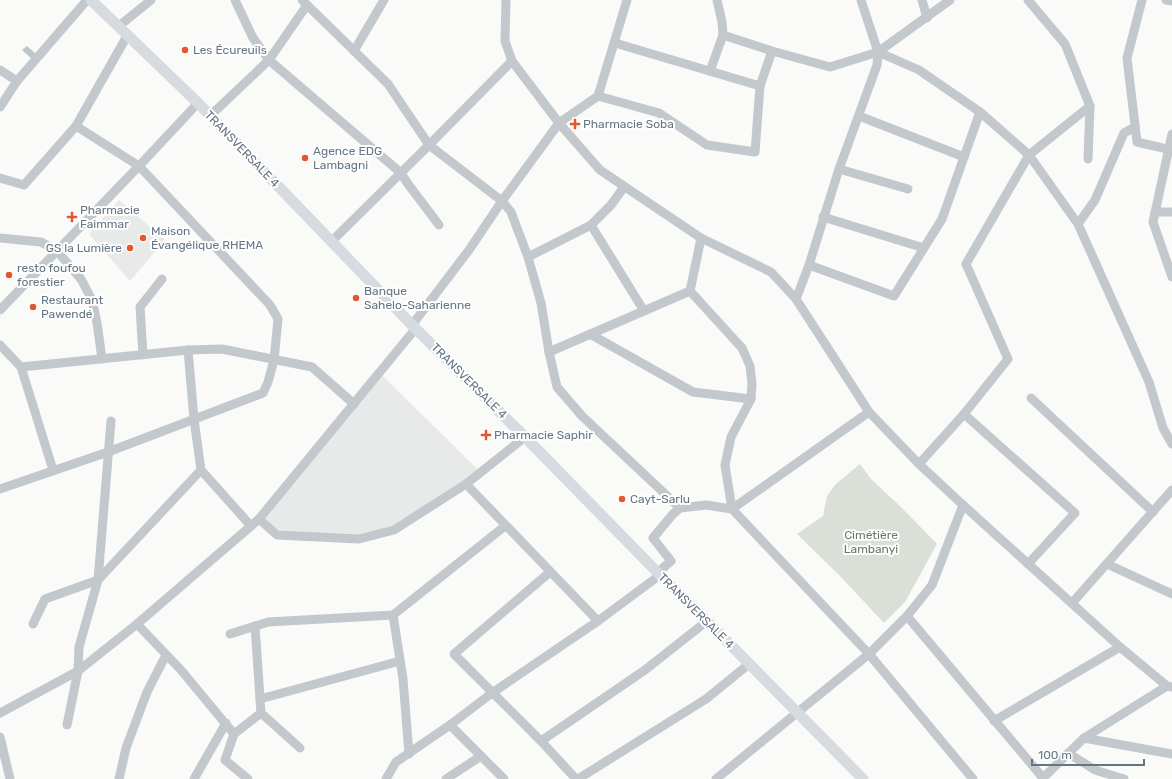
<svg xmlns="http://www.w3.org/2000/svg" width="1172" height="779" font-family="Rubik,sans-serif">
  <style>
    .built { fill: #e8e9e9 }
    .green { fill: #dadfd7 }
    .water { fill: #bbc7cb }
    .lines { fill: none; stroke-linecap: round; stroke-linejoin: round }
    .minor { stroke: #c3c8cc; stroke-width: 9 }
    .major { stroke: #d6dbdf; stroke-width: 11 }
    .poi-dot { fill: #e4572e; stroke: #fff; stroke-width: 1.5 }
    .labels { text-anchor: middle; stroke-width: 4; stroke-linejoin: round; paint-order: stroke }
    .poi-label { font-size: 12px; fill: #657683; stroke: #fff; text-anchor: start }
    .street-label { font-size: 12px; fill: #657683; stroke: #fff }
    .park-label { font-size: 12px; fill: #687a64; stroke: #fff }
  </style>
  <rect width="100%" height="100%" fill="#fafaf8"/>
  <g class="built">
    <polygon points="119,200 165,240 130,281 89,234"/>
    <polygon points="376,369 480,472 393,530 353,537 281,532 256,516"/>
  </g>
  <polygon class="green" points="860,464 871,479 902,508 937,544 905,602 884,623 841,577 797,534 823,516 827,496 836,484"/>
  <polygon class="water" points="27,46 36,54 32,59 22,50"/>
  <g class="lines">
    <g class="minor">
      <polyline points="235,0 253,38 269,60 401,173 408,184 439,225"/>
      <polyline points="302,0 388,84 429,145 502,201 511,212 528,257 541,303 549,352 557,387 582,416 680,508"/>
      <polyline points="506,0 505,41 512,61 559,123 600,170 701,238 771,272 796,299 869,412 919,464 963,505 1120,647 1167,686 1172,687"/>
      <polyline points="861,0 878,52"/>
      <polyline points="922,0 927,18"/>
      <polyline points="1028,0 1065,44 1090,106 1088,159"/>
      <polyline points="1142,0 1127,58 1137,142 1172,150"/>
      <polyline points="1166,0 1172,1"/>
      <polyline points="119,26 151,0"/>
      <polyline points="723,35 772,51 830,67 878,52 919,70 980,112 1029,155 1078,224 1149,382 1163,428 1172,444"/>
      <polyline points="615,43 760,86"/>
      <polyline points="354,51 384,0"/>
      <polyline points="0,70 17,81"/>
      <polyline points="710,71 723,35 722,22 717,0"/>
      <polyline points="598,96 659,113 707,145 755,152 760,86 772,51"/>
      <polyline points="0,107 17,81 87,0"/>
      <polyline points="210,116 269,60 307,5"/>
      <polyline points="859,116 964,157"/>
      <polyline points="1172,134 1153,222 1172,277"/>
      <polyline points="839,169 908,189"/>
      <polyline points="0,178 24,185 76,126 127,36"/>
      <polyline points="1155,212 1172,212"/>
      <polyline points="823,217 924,248"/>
      <polyline points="1078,224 1095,200 1124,133 1135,127"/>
      <polyline points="591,225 644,311"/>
      <polyline points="0,238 41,242 57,251 81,279 92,300 97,323 102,359"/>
      <polyline points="331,242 429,145 512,61"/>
      <polyline points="528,257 591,225 611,205 624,187"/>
      <polyline points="809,265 894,296 942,219 980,112"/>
      <polyline points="690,291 742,348 750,366 752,384 751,399 731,437 725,465 732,509 869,412"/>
      <polyline points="796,299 809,265 839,169 877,65 878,52 950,0"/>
      <polyline points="0,310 139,166 198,103"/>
      <polyline points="412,325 469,250 502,201 559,123 598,96 627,0"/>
      <polyline points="590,334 693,392 751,399"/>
      <polyline points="0,345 21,367 53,470"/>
      <polyline points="188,350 194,419 201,470 251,526"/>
      <polyline points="549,352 690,291 701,238"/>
      <polyline points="143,355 140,307 162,279"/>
      <polyline points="21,367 188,350 222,349 312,367 354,404"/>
      <polyline points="1031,398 1153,512"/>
      <polyline points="964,414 1075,513 1028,564"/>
      <polyline points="919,464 964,414 1008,359 966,264 1029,155 1090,106"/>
      <polyline points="466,484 598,621"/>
      <polyline points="0,489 108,452 263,393 268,382 274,360 278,319 270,305 139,166 76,126"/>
      <polyline points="259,519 277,535 359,539 394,530 466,484 525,437"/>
      <polyline points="1107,564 1172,594"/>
      <polyline points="550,572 454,654 541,741 576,779"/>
      <polyline points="657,573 671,561 653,538 673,514 680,508 706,505 732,509 869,654 973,779"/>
      <polyline points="1072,603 1172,490"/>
      <polyline points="393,615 403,679 409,754"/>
      <polyline points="907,616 1043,778"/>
      <polyline points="33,624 45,599 98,580 201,470"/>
      <polyline points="137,624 181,670 234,734 261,713"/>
      <polyline points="255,626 261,713 300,748"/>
      <polyline points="230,634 268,622 393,615 505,526"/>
      <polyline points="260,699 400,661"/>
      <polyline points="0,713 78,671 137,624 251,526 259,519 416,328"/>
      <polyline points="994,721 1120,647"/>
      <polyline points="67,725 78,671 79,647 98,580 111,421"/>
      <polyline points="450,725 504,779"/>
      <polyline points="234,734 225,760 248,779"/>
      <polyline points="0,737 10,779"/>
      <polyline points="1084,738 1172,754"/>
      <polyline points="541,741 645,670 707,621"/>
      <polyline points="1068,753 1095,770 1124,779"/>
      <polyline points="119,779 126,748 147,692 166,655"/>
      <polyline points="194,779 226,723"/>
      <polyline points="386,779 396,762 450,725 492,693 598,621 660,575"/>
      <polyline points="446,779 481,756"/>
      <polyline points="578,779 706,699 749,664"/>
      <polyline points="716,779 869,654 907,616 932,585 963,505"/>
      <polyline points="1042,779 1084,738 1167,686"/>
    </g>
    <polyline class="major" points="91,0 198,103 412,325 525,437 660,575 707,621 863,779"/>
  </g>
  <g class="poi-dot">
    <circle cx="185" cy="50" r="4"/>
    <path d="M573 118h4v4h4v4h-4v4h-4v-4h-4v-4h4z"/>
    <circle cx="305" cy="158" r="4"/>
    <path d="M70 211h4v4h4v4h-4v4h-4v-4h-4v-4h4z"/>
    <circle cx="143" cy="238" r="4"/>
    <circle cx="130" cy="248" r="4"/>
    <circle cx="9" cy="275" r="4"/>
    <circle cx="356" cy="298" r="4"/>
    <circle cx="33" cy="307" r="4"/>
    <path d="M484 429h4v4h4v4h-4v4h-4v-4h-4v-4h4z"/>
    <circle cx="622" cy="499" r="4"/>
  </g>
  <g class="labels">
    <g class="poi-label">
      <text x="193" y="54">Les Écureuils</text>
      <text x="583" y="128">Pharmacie Soba</text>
      <text x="313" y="155">Agence EDG<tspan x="313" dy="14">Lambagni</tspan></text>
      <text x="80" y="214">Pharmacie<tspan x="80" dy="14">Faimmar</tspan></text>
      <text x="151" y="235">Maison<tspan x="151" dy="14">Évangélique RHEMA</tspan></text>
      <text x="122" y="252" text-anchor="end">GS la Lumière</text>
      <text x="17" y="272">resto foufou<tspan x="17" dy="14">forestier</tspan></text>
      <text x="364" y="295">Banque<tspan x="364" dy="14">Sahelo-Saharienne</tspan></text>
      <text x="41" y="304">Restaurant<tspan x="41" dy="14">Pawendé</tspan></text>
      <text x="494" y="439">Pharmacie Saphir</text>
      <text x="630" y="503">Cayt-Sarlu</text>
    </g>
    <g class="street-label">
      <text transform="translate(242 149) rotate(46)" y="4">TRANSVERSALE 4</text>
      <text transform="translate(469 381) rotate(45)" y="4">TRANSVERSALE 4</text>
      <text transform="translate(696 611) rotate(45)" y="4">TRANSVERSALE 4</text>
    </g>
    <g class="park-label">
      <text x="871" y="539">Cimétière<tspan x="871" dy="14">Lambanyi</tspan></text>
    </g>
  </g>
  <path d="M1032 759v6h112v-6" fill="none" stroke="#657683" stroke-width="2"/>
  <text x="1038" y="759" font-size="12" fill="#657683" stroke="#ffffff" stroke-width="3" paint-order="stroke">100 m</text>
</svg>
